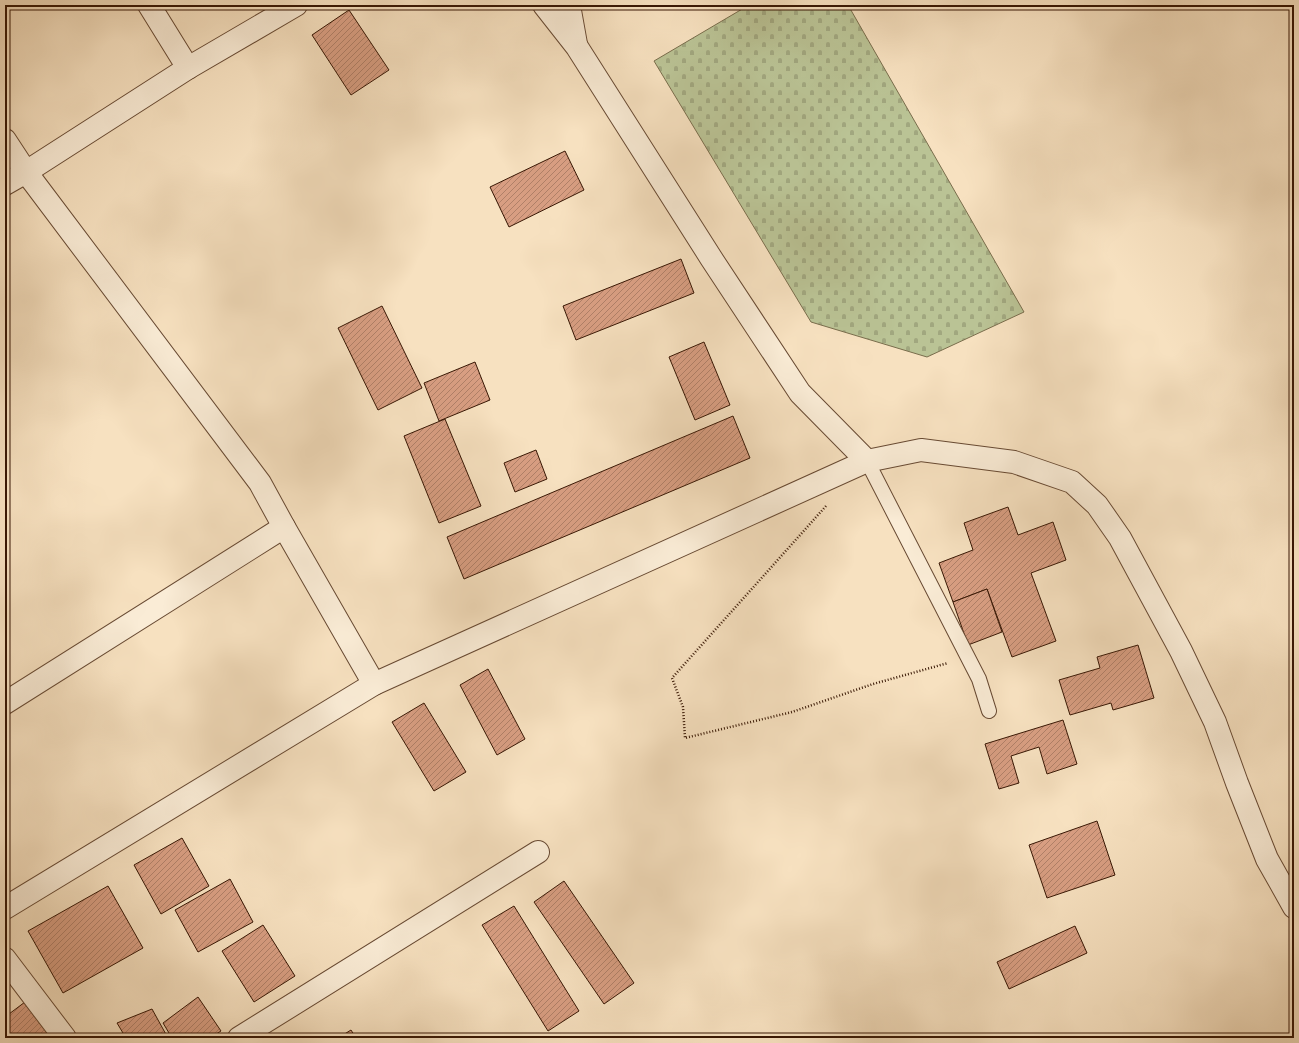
<svg xmlns="http://www.w3.org/2000/svg" width="1299" height="1043" font-family="'IM FELL English',serif">
  <style>
    .cemetery { fill: url(#cemetery-stones); stroke: #796d4c }
    .building { fill: url(#building-hatch); stroke: #381704 }
    .lines { fill: none; stroke-linecap: round; stroke-linejoin: round }
    .service-casing { stroke: #684a33; stroke-width: 16 }
    .minor-casing { stroke: #684a33; stroke-width: 24 }
    .path { stroke: #381704; stroke-width: 2.5; stroke-dasharray: 1 2; stroke-linecap: butt }
    .service { stroke: #faecd6; stroke-width: 14 }
    .minor { stroke: #faecd6; stroke-width: 22 }
  </style>
  <defs>
    <pattern id="cemetery-stones" width="16" height="16" patternUnits="userSpaceOnUse"><rect width="16" height="16" fill="#bac395"/><path d="M2 7V4a2 2 0 0 1 4 0v3zM10 15v-3a2 2 0 0 1 4 0v3z" fill="#a1a77f"/></pattern>
    <pattern id="building-hatch" width="6" height="6" patternUnits="userSpaceOnUse"><rect width="6" height="6" fill="#d89e82"/><path d="M-1 1l2-2M0 6l6-6M5 7l2-2" fill="none" stroke="#b08068"/></pattern>
  </defs>
  <rect width="100%" height="100%" fill="#f7e1c0"/>
  <filter id="stains"><feTurbulence type="fractalNoise" baseFrequency=".005" numOctaves="4"/><feColorMatrix values="0 0 0 0 .2 0 0 0 0 .09 0 0 0 0 .02 0 0 0 .5 -.17"/></filter>
  <radialGradient id="worn" r=".72"><stop offset=".6" stop-color="#630" stop-opacity="0"/><stop offset="1" stop-color="#630" stop-opacity=".3"/></radialGradient>
  <polygon class="cemetery" points="749,5 848,5 1024,312 927,357 811,322 654,61"/>
  <g class="building">
    <polygon points="349,10 389,70 351,95 312,35"/>
    <polygon points="565,151 584,190 509,227 490,187"/>
    <polygon points="681,259 694,293 576,340 563,306"/>
    <polygon points="382,306 422,388 378,410 338,328"/>
    <polygon points="704,342 730,405 695,420 669,357"/>
    <polygon points="475,362 490,400 439,421 424,383"/>
    <polygon points="733,416 750,458 464,579 447,537"/>
    <polygon points="445,419 481,506 439,523 404,436"/>
    <polygon points="536,450 547,479 515,492 504,463"/>
    <polygon points="1008,507 1018,535 1053,522 1066,560 1031,573 1056,641 1012,657 987,589 953,602 939,563 973,550 964,523"/>
    <polygon points="987,589 1002,632 968,645 953,602"/>
    <polygon points="1138,645 1154,698 1113,710 1111,703 1070,715 1059,680 1100,668 1097,657"/>
    <polygon points="488,669 525,739 497,755 460,685"/>
    <polygon points="424,703 466,772 434,791 392,722"/>
    <polygon points="1063,720 1077,764 1047,774 1039,747 1011,756 1019,783 999,789 985,744"/>
    <polygon points="1097,821 1115,875 1047,898 1029,845"/>
    <polygon points="182,838 209,886 161,914 134,865"/>
    <polygon points="230,879 253,922 198,952 175,910"/>
    <polygon points="564,881 634,983 604,1004 534,902"/>
    <polygon points="108,886 143,948 63,993 28,931"/>
    <polygon points="514,906 579,1011 548,1031 482,925"/>
    <polygon points="263,925 295,976 254,1002 222,951"/>
    <polygon points="1075,926 1087,953 1009,989 997,962"/>
    <polygon points="198,997 221,1031 210,1038 172,1038 163,1023"/>
    <polygon points="29,999 56,1038 11,1038 5,1030 5,1017"/>
    <polygon points="152,1009 168,1038 126,1038 117,1023"/>
    <polygon points="351,1030 356,1038 338,1038"/>
  </g>
  <g class="lines">
    <g class="service-casing">
      <polyline id="service" points="867,461 979,679 989,711"/>
    </g>
    <g class="minor-casing">
      <g id="minor">
        <polyline points="149,5 188,68"/>
        <polyline points="544,5 577,47 711,258 800,393 867,461"/>
        <polyline points="569,5 576,44"/>
        <polyline points="5,140 26,172 260,483 284,527 374,684"/>
        <polyline points="5,184 26,172 188,68 296,5"/>
        <polyline points="5,703 284,527"/>
        <polyline points="5,908 374,684 867,461 921,450 1014,462 1072,482 1097,505 1120,538 1181,651 1215,722 1237,783 1267,859 1294,907"/>
        <polyline points="5,959 65,1038"/>
        <polyline points="239,1038 538,852"/>
      </g>
    </g>
    <polyline class="path" points="826,506 672,678 683,707 685,738 792,712 873,684 948,663"/>
    <use href="#service" class="service"/>
    <use href="#minor" class="minor"/>
  </g>
  <rect width="1299" height="1043" fill="none" stroke="#f7e1c0" stroke-width="20"/>
  <rect x="6" y="6" width="1287" height="1031" fill="none" stroke="#381704" stroke-width="2"/>
  <rect x="10" y="10" width="1279" height="1023" fill="none" stroke="#381704"/>
  <rect width="100%" height="100%" filter="url(#stains)"/>
  <rect width="100%" height="100%" fill="url(#worn)"/>
</svg>
